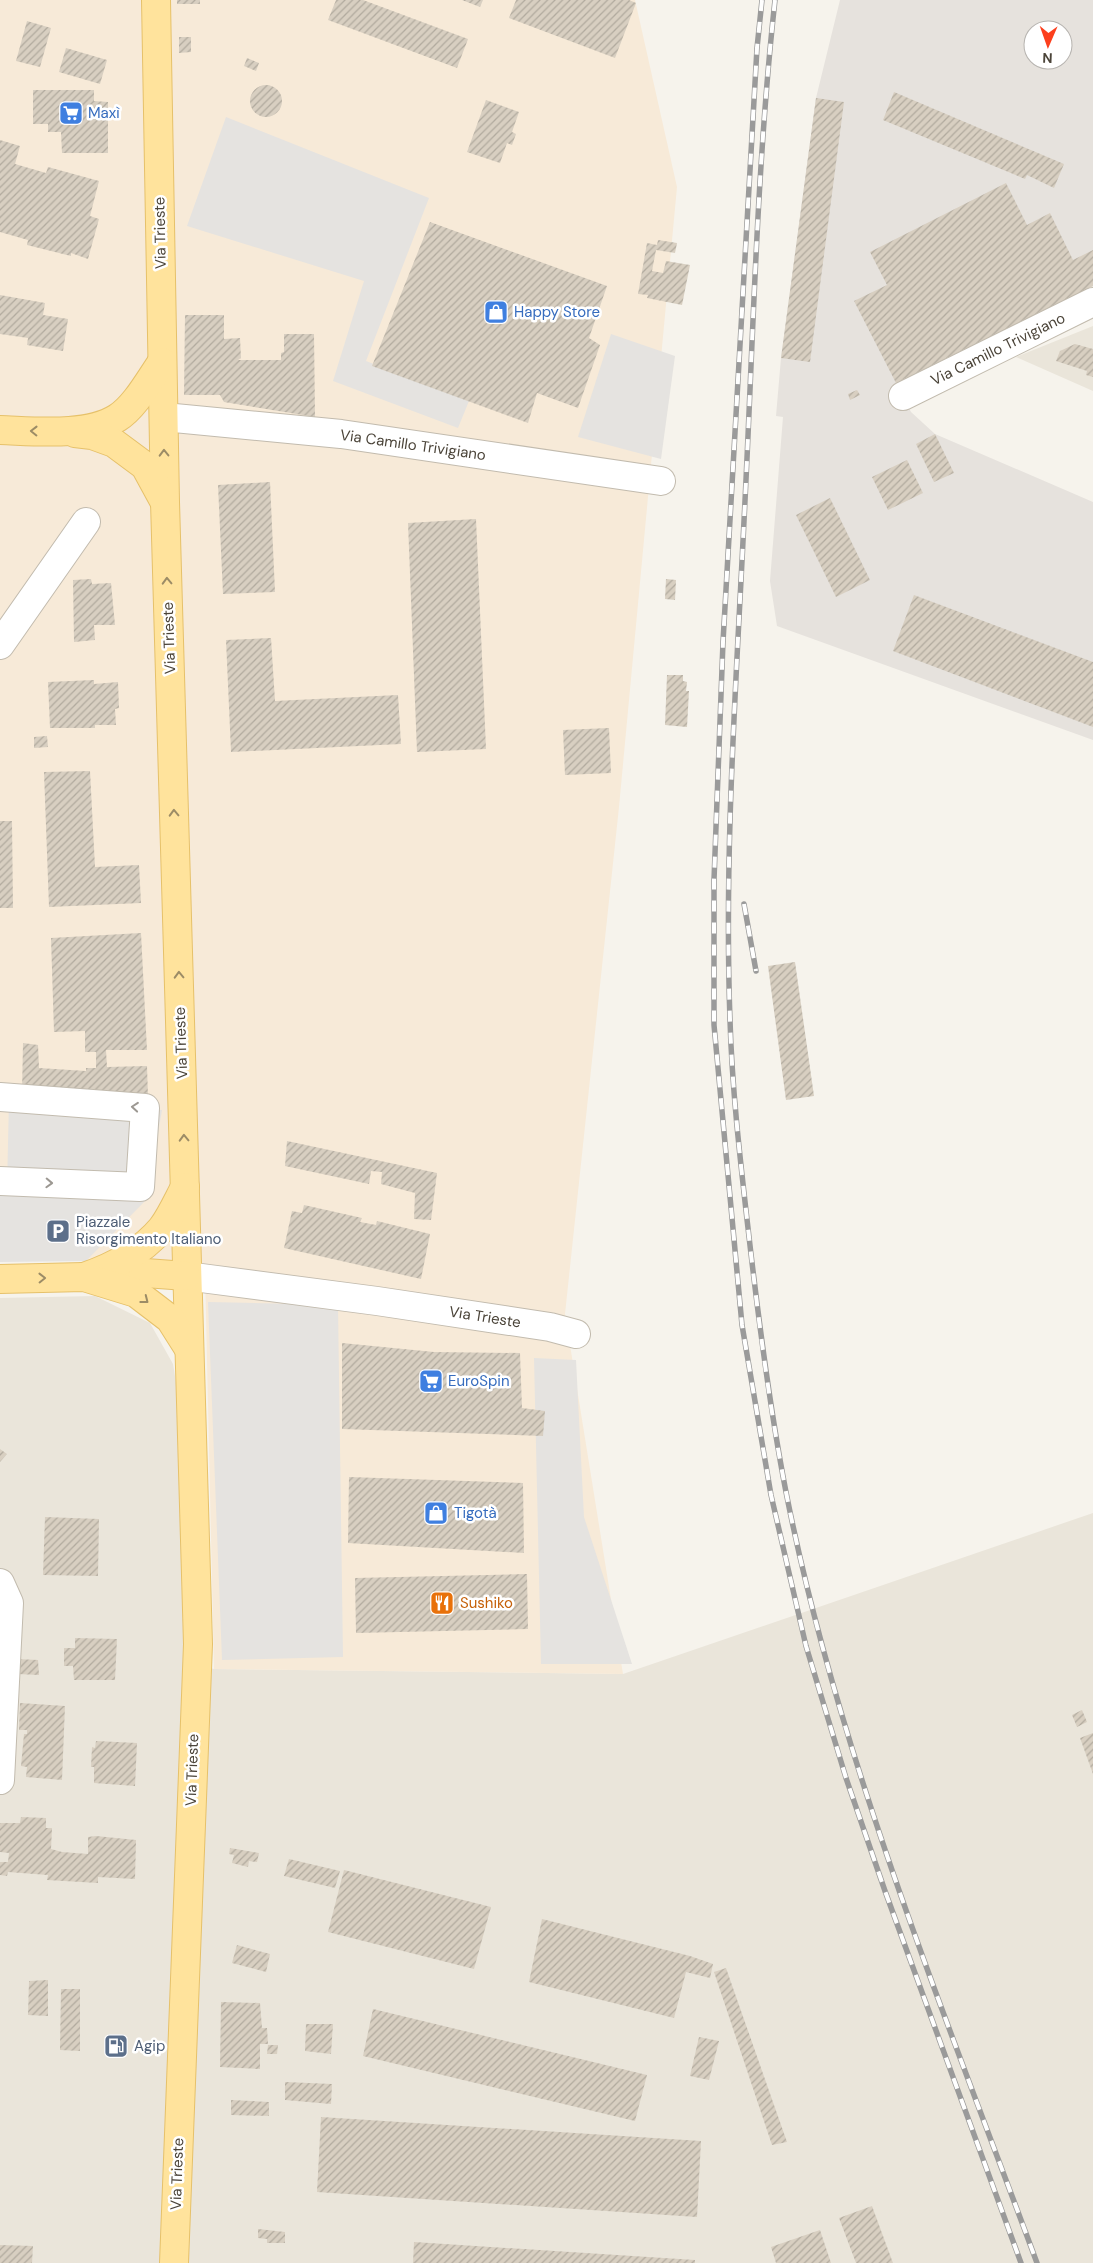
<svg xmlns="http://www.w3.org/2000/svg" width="1093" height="2263" font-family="'DM Sans',sans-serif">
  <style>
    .residential { fill: #eae5da }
    .commercial { fill: #f7ead8 }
    .industrial { fill: #e6e2dd; fill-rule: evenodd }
    .parking { fill: #e5e3e0 }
    .building { fill: url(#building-hatch) }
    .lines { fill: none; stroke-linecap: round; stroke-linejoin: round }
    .minor-casing { stroke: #c2bbae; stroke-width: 30 }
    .major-casing { stroke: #e6c16a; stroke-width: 30 }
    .minor { stroke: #fff; stroke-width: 28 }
    .major { stroke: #ffe39c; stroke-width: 28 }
    .rail-casing { stroke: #9a9a9a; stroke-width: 5.5 }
    .rail { stroke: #fff; stroke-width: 4; stroke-dasharray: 11; stroke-linecap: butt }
    .oneway { stroke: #9c8c66 }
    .oneway2 { stroke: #9c9892 }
    .labels { text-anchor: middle; stroke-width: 5; stroke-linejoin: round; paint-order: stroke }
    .shop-label { font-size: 15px; fill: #366cbe; stroke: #fff; text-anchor: start }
    .street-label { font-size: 15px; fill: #4b4439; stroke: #fff }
    .service-label { font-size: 15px; fill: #4e5e75; stroke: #fff; text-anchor: start }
    .food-label { font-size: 15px; fill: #c56008; stroke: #fff; text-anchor: start }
  </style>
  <defs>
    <pattern id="building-hatch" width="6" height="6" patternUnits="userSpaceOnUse" patternTransform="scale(1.25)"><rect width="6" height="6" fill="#d8cfc1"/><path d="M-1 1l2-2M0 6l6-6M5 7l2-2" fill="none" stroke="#b1aa9e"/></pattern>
  </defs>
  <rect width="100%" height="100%" fill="#f6f3ec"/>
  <g class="residential">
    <polygon points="1093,326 1093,391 1016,357"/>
    <polygon points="95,1296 150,1323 173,1364 182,1419 185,1661 214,1669 623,1674 1093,1513 1093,2263 0,2263 0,1298"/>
  </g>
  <polygon class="commercial" points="0,0 635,0 677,187 619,807 565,1314 623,1674 214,1669 205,1272 86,1261 0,1259"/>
  <path class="industrial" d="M 840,0 L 1093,0 L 1093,286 L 896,383 L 911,412 L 935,434 L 1093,502 L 1093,740 L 777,626 L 770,581 L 783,417 L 776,416 L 781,358 L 816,98 ZM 1033,30 L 1063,30 L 1063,60 L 1033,60 Z"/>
  <g class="parking">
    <polygon points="226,117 429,198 366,361 469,401 458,428 333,381 364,281 187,226"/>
    <polygon points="611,334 675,356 661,459 578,437"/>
    <polygon points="9,1100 162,1110 147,1195 7,1187"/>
    <polygon points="0,1194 145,1201 86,1261 0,1262"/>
    <polygon points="208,1302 338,1305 343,1657 222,1660"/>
    <polygon points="534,1358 576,1360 584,1517 632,1664 541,1664"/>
  </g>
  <g class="building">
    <rect x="177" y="0" width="23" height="4"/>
    <polygon points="336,0 363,0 468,39 457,68 328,20"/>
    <polygon points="462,0 483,0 480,7"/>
    <polygon points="516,0 629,0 636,3 615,58 509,18"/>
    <polygon points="27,21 51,28 40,67 16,61"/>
    <polygon points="179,37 191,37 191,52 179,53"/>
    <polygon points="66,48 107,60 100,84 59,72"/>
    <polygon points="247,58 259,63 256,71 244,66"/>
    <circle cx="266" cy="101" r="16"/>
    <polygon points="33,90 94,90 94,101 108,102 108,153 62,153 61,132 48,132 48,124 33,124"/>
    <polygon points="894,92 1064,164 1054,188 1027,175 1025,179 883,120"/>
    <polygon points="816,98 844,102 810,362 781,358"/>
    <polygon points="486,100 519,112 512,132 516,134 512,145 507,143 500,163 467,152"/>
    <polygon points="0,140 20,146 15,164 46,173 48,167 99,181 90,216 99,219 88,259 71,253 71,256 27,245 28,240 0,232"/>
    <polygon points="1006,183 1027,225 1050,213 1073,260 1093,250 1093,286 896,383 854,301 887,285 870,252"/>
    <polygon points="430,222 607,286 589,338 600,345 578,408 537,393 528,423 372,366"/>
    <polygon points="658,240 677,243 675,253 656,250 652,271 663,273 666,261 690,265 682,305 647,298 648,295 638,294 647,243 657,245"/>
    <polygon points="0,295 45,303 43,315 68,319 63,351 27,345 28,338 0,334"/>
    <polygon points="185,315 224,315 224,339 240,338 241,358 238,360 281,360 281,353 284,352 284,334 314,334 315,417 224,402 220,395 184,395"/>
    <polygon points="1075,344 1093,349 1093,377 1086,375 1087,371 1056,361 1060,351"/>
    <polygon points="857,390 860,395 850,400 848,394"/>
    <polygon points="935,434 954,473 934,482 916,444"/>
    <polygon points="907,460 923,493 888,510 872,477"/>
    <polygon points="270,482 275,592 223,594 218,485"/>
    <polygon points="830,498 870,580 836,597 796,515"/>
    <polygon points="476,519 486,749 417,752 408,523"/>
    <polygon points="91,579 92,584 111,583 115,625 94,625 95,640 74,642 73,580"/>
    <polygon points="666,579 676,580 675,600 665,599"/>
    <polygon points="914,595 1093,662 1093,727 893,651"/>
    <polygon points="271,638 275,701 398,695 401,744 231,752 226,640"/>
    <polygon points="667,675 683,675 683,681 687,682 686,691 689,691 687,727 665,725"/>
    <polygon points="94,680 94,684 118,682 119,708 115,709 116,725 95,725 95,728 50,728 48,682"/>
    <polygon points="609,728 611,773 565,775 563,730"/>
    <polygon points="47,736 48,747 34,748 34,737"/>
    <polygon points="90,771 95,867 139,865 141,903 49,907 44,772"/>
    <polygon points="0,821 12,821 13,908 0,908"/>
    <polygon points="141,933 147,1050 106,1050 107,1067 147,1066 148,1097 22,1093 23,1043 38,1045 39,1068 86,1071 86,1068 96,1068 96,1052 85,1052 85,1031 54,1032 51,938"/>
    <polygon points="795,962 814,1096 786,1100 768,966"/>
    <polygon points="287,1141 437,1173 431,1220 414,1219 415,1193 381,1184 382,1172 371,1171 369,1184 285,1166"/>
    <polygon points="304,1205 362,1218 360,1222 376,1225 377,1221 430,1234 421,1279 284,1248 292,1211 302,1213"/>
    <polygon points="342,1343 434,1352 520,1353 522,1408 545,1411 543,1436 342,1429"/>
    <polygon points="0,1449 7,1454 0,1462"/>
    <polygon points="349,1477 523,1483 524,1553 348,1543"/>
    <polygon points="45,1517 99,1519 98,1576 43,1575"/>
    <polygon points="527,1574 528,1629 356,1633 355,1578"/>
    <polygon points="75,1638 117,1639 115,1680 74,1680 73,1666 64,1666 64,1648 75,1648"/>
    <polygon points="17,1659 38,1660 39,1675 17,1674"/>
    <polygon points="20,1703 65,1706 62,1780 26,1777 27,1767 21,1766 24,1734 27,1734 27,1730 19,1730"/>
    <polygon points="1082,1710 1087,1722 1077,1727 1072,1715"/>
    <polygon points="1093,1733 1093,1774 1080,1738"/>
    <polygon points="96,1741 137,1743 135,1786 94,1783 94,1767 91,1767 92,1747 95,1748"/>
    <polygon points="21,1817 46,1818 46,1828 52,1828 51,1849 62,1852 88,1854 88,1837 96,1836 136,1840 135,1879 98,1877 98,1883 47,1880 48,1875 8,1872 7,1876 0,1875 0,1862 8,1862 9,1853 0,1852 0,1823 20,1823"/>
    <polygon points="230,1848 259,1853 257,1862 249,1861 248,1867 232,1863 234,1855 229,1854"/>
    <polygon points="289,1859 340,1871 335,1888 284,1876"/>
    <polygon points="344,1870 491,1907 474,1969 328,1932"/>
    <polygon points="542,1919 690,1956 713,1964 710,1978 686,1972 674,2018 529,1982"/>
    <polygon points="237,1945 270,1954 266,1972 232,1963"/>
    <polygon points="726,1968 787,2142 772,2145 714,1972"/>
    <polygon points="48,1980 48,2016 28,2015 29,1981"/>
    <polygon points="61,1989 80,1989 80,2051 60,2050"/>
    <polygon points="221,2002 260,2003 262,2028 267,2028 268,2044 260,2044 260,2069 220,2067"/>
    <polygon points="373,2009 647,2075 635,2121 363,2056"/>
    <polygon points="306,2024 333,2024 331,2054 305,2051"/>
    <polygon points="699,2037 719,2041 709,2080 690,2076"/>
    <polygon points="268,2045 278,2045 277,2054 267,2054"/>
    <polygon points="285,2082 332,2084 331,2104 285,2100"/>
    <polygon points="231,2100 269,2102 269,2116 231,2115"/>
    <polygon points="321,2117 701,2141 697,2217 317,2192"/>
    <polygon points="872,2206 893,2263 856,2263 839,2218"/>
    <polygon points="258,2229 285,2232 285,2243 267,2243 267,2239 258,2238"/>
    <polygon points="820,2230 831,2263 776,2263 771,2247"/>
    <polygon points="414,2242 695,2260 695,2263 413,2263"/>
    <polygon points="0,2245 33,2246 32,2263 0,2263"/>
  </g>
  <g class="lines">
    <g class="minor-casing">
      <g id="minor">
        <polyline points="903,396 1093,302"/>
        <polyline points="164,417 341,434 661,481"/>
        <polyline points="0,645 86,522"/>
        <polyline points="0,1097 145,1108 140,1187 0,1181"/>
        <polyline points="186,1276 377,1301 550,1327 576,1334"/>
        <polyline points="0,1583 9,1603 0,1780"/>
      </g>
    </g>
    <g class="major-casing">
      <g id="major">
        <polyline points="156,0 165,502 198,1644 174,2263"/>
        <path d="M 0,430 C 34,431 87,437 117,418 C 135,407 150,379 162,362"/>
        <polyline points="75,433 92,435 114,443 145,466 163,499"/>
        <polyline points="105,1270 186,1276"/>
        <path d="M 84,1277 C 113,1267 142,1252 162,1228 C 171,1216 178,1200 185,1187"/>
        <polyline points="0,1279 84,1277 136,1293 170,1319 189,1349"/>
      </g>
    </g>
    <use href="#minor" class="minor"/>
    <use href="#major" class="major"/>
    <g class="rail-casing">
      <g id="rail">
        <polyline points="762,0 757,48 723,642 714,880 714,1025 742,1325 771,1495 806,1646 846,1778 885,1891 1021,2263"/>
        <path d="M 775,0 C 756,173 753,347 744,521 C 736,687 724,853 730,1020 C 732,1089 740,1158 748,1228 C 758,1316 769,1405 786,1492 C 838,1756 944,2011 1037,2263"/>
        <polyline points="744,904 756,971"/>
      </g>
    </g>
    <use href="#rail" class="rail"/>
  </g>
  <defs><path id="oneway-chevron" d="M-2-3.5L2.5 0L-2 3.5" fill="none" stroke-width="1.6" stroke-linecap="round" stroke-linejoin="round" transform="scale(1.25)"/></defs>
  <g class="oneway">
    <use href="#oneway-chevron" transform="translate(34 431) rotate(-179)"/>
    <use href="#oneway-chevron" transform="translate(164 453) rotate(-91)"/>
    <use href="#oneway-chevron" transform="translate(167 581) rotate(-92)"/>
    <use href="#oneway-chevron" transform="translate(174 813) rotate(-92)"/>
    <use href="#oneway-chevron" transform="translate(179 975) rotate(-92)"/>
    <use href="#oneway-chevron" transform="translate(184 1138) rotate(-92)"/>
    <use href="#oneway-chevron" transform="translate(42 1278) rotate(-1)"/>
    <use href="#oneway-chevron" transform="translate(145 1300) rotate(38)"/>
  </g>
  <g class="oneway2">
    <use href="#oneway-chevron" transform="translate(135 1107) rotate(-175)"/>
    <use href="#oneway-chevron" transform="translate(49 1183) rotate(2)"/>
  </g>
  <defs>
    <g id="supermarket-square" transform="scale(1.25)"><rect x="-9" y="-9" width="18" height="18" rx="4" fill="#3f7fe0" stroke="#fff"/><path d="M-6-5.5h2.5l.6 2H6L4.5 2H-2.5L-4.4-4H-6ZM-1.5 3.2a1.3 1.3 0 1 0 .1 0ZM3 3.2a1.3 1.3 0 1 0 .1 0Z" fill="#fff"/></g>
    <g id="shop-square" transform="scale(1.25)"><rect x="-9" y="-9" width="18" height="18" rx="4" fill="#3f7fe0" stroke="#fff"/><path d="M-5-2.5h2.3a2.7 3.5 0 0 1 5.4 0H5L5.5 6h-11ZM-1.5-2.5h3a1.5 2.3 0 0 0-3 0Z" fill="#fff"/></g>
    <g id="parking-square" transform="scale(1.25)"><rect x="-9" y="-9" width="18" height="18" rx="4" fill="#5c6f8a" stroke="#fff"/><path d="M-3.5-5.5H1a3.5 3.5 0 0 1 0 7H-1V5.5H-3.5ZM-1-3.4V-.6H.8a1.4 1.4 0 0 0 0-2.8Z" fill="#fff"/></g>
    <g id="restaurant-square" transform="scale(1.25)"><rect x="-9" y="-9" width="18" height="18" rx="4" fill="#e8710a" stroke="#fff"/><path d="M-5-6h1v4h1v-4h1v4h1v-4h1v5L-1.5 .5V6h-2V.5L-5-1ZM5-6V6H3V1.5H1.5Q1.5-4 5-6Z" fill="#fff"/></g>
    <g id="fuel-square" transform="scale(1.25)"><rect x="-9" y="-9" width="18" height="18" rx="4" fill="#5c6f8a" stroke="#fff"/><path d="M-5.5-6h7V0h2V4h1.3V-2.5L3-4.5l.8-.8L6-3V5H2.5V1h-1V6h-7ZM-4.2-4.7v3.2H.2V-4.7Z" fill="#fff"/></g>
  </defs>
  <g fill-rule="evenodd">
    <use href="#supermarket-square" x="71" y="113"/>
    <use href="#shop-square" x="496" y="312"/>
    <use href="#parking-square" x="58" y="1231"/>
    <use href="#supermarket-square" x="431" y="1381"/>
    <use href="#shop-square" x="436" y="1513"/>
    <use href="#restaurant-square" x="442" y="1603"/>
    <use href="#fuel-square" x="116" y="2046"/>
  </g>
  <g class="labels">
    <g class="shop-label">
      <text x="88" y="118">Maxì</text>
      <text x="514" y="317">Happy Store</text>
      <text x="448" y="1386">EuroSpin</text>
      <text x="454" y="1518">Tigotà</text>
    </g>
    <g class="street-label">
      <text transform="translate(160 233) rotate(-91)" y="5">Via Trieste</text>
      <text transform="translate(998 349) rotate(-26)" y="5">Via Camillo Trivigiano</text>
      <text transform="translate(413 445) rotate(8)" y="5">Via Camillo Trivigiano</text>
      <text transform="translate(169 638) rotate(-92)" y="5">Via Trieste</text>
      <text transform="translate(181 1043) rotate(-92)" y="5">Via Trieste</text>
      <text transform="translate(485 1317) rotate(9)" y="5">Via Trieste</text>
      <text transform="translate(192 1770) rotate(-88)" y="5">Via Trieste</text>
      <text transform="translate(177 2174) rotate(-88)" y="5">Via Trieste</text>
    </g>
    <g class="service-label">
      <text x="76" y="1227">Piazzale<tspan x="76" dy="17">Risorgimento Italiano</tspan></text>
      <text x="134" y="2051">Agip</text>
    </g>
    <g class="food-label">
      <text x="460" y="1608">Sushiko</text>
    </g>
  </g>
  <g transform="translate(1048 45) rotate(182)"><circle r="24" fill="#ffffff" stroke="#b7b4b0"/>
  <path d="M0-4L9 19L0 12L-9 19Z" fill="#fc3f1d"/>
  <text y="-8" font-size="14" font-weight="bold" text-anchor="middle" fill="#4b4439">N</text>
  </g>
</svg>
